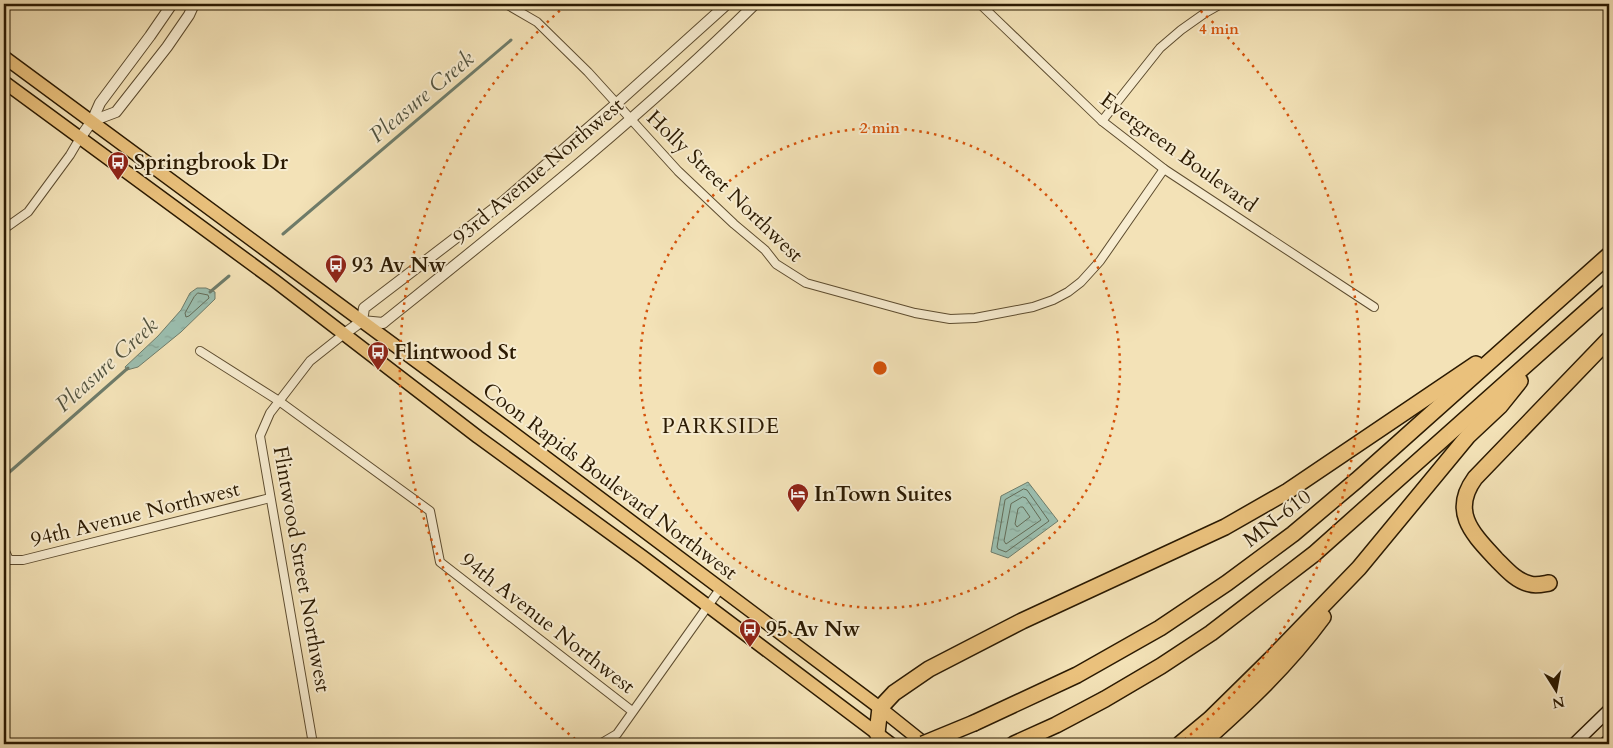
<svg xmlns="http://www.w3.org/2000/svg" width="1613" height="748" font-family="Cardo,serif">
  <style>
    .water { fill: url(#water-ripples); stroke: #6e7c6a }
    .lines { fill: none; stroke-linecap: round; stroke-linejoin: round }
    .shore { stroke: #636c58; stroke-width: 1 }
    .stream { stroke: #6e7c6a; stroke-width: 3 }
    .minor-casing { stroke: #5d4c2f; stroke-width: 10 }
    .tertiary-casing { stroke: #5d4c2f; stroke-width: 12 }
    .secondary-casing { stroke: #2b1a02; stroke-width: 14 }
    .primary-casing { stroke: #2b1a02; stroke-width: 15 }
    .motorway-casing { stroke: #2b1a02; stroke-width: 18 }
    .minor { stroke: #f7ecd0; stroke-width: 8 }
    .tertiary { stroke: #f7ecd0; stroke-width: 10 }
    .secondary { stroke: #f7ecd0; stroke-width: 11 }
    .primary { stroke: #eac17c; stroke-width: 12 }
    .motorway { stroke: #eac17c; stroke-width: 15 }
    .motorway-bridge-casing { stroke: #2b1a02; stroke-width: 18; stroke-linecap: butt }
    .motorway-bridge { stroke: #eac17c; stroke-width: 15 }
    .ring { fill: none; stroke: #d5530b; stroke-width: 2.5; stroke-dasharray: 2.5 5 }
    .labels { text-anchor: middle; stroke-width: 4; stroke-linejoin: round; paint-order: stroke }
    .street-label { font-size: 21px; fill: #2b1a02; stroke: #f7ecd0 }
    .poi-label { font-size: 21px; font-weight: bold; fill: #2b1a02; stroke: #f7ecd0; text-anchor: start }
    .water-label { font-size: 22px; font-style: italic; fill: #52533f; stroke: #f7ecd0 }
    .neighbourhood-label { font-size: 22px; letter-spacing: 1px; fill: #2b1a02; stroke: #f7ecd0 }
    .centre { fill: #d5530b; stroke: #f7ecd0; stroke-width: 2.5 }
    .ring-label { font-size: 15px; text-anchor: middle; font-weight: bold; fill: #d5530b; stroke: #f7ecd0; stroke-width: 4; stroke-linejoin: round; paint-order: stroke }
  </style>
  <defs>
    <pattern id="water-ripples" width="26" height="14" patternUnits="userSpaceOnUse" patternTransform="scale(1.25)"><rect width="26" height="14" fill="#9bbeaf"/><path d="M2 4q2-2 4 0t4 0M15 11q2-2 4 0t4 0" fill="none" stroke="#86a395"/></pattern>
  </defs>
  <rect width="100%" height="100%" fill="#f3e2b7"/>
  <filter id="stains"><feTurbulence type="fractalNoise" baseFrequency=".004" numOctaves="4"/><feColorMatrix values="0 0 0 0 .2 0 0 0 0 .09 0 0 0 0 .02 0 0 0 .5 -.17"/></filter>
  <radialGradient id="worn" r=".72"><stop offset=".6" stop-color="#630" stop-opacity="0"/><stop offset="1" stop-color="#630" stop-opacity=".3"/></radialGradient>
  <g class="water">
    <polygon points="197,288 206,288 215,292 215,299 181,332 138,367 127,370 125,367 158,336 181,310 190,293"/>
    <polygon points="1028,482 1058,521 1008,558 991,552 1001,496"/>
  </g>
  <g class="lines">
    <g class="shore">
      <polygon points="198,293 208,295 209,298 189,316 186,317 185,313 194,297"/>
      <polygon points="1024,489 1027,490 1049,521 1006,552 998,549 997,547 1005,500"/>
      <polygon points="1023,497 1026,498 1041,520 1006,544 1004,541 1011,504"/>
      <polygon points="1021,507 1023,507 1030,517 1017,527 1015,524 1018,509"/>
    </g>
    <g class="stream">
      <polyline points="554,8 559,4"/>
      <polyline points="283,234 511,40"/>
      <polyline points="210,292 229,276"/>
      <polyline points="5,476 128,368"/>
    </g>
    <g class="minor-casing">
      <g id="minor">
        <polyline points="506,4 537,22 588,72 678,171 734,224 765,250 776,264 806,283 915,313 950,319 975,318 1033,307 1053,300 1068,292 1081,282 1100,261 1164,169"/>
        <polyline points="980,4 1102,121 1164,169 1374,307"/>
        <polyline points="1102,121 1160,48 1181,30 1205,13 1221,4"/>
        <polyline points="4,229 28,212 70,155 80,138"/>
        <polyline points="200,351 279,401 430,511 440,562 632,711"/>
        <polyline points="4,549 9,560 23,560 270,498"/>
        <polyline points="313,744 260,436 270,413 310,361 344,334"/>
        <polyline points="600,744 617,734 720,589"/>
      </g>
    </g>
    <g class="tertiary-casing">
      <g id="tertiary">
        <polyline points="92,121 116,112 167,47 189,15 194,4"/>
        <polyline points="80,138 92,121 100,103 150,36 172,4"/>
        <path d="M 362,321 L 383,323 C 510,221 639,119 755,4"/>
        <polyline points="362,321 364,308 504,201 616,104 727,4"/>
        <polyline points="344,334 362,321"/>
      </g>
    </g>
    <g class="secondary-casing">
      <g id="secondary">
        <polyline points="1574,744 1609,710"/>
        <polyline points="1605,744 1609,740"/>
      </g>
    </g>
    <g class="primary-casing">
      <g id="primary">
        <polyline points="4,57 504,426 880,708 925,744"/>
        <polyline points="4,82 275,281 478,437 643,557 891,744"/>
      </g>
    </g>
    <g class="motorway-casing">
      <g id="motorway">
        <path d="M 1549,583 C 1543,584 1536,586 1530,584 C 1516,581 1506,569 1496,559 C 1473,534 1450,512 1475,478 L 1609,339"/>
        <polyline points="974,723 1077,675 1160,628 1227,583 1293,534 1357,480 1609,255"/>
        <polyline points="877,733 880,708 894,693 929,669 1022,621 1225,527 1288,491 1476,364"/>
        <polyline points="1014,744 1056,725 1105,699 1161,666 1211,633 1314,554 1609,291"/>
        <polyline points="1180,744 1210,719 1270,660 1359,568 1468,436 1500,406 1520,381"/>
        <path d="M 1201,744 C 1246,704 1287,666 1323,617"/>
      </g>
    </g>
    <use href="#minor" class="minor"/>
    <use href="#tertiary" class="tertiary"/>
    <use href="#secondary" class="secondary"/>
    <use href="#primary" class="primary"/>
    <use href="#motorway" class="motorway"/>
    <g class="motorway-bridge-casing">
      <polyline id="motorway-bridge" points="923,744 974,723"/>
    </g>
    <use href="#motorway-bridge" class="motorway-bridge"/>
  </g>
  <g class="ring">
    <circle cx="880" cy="368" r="240"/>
    <path d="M581 744A480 480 0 0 1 565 6M1195 6A480 480 0 0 1 1179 744"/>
  </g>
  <defs>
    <g id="bus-pin" transform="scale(1.125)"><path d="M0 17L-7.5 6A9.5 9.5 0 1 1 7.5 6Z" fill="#8f2418" stroke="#f7ecd0"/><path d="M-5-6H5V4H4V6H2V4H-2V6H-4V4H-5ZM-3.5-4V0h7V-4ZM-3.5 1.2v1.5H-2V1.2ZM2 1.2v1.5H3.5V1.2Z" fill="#fff"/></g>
    <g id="hotel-pin" transform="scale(1.125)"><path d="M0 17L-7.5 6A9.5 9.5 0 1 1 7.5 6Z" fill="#8f2418" stroke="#f7ecd0"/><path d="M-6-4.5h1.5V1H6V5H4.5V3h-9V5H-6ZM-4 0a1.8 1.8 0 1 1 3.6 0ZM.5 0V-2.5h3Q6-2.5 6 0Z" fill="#fff"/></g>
  </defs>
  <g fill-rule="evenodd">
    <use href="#bus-pin" x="118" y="162"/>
    <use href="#bus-pin" x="336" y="265"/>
    <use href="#bus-pin" x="378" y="352"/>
    <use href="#hotel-pin" x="798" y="494"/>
    <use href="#bus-pin" x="750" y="629"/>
  </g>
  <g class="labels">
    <g class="street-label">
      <text transform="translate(1179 152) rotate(36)" y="7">Evergreen Boulevard</text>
      <text transform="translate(538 171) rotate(-40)" y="7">93rd Avenue Northwest</text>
      <text transform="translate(725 186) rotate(44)" y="7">Holly Street Northwest</text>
      <text transform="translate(610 481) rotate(37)" y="7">Coon Rapids Boulevard Northwest</text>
      <text transform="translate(135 514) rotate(-14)" y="7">94th Avenue Northwest</text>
      <text transform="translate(1277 518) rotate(-38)" y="7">MN-610</text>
      <text transform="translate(302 569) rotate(80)" y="7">Flintwood Street Northwest</text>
      <text transform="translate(548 623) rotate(38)" y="7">94th Avenue Northwest</text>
    </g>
    <g class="poi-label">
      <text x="134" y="169">Springbrook Dr</text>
      <text x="352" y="272">93 Av Nw</text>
      <text x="394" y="359">Flintwood St</text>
      <text x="814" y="501">InTown Suites</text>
      <text x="766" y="636">95 Av Nw</text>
    </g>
    <g class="water-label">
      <text transform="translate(421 96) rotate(-40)" y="8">Pleasure Creek</text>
      <text transform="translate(106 364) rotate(-42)" y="8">Pleasure Creek</text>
    </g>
    <g class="neighbourhood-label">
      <text x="721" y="433">PARKSIDE</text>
    </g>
  </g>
  <circle cx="880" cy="368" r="8" class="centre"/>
  <g class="ring-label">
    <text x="1219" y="34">4 min</text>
    <text x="880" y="133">2 min</text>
  </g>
  <rect width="1613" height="748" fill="none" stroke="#f3e2b7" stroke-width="20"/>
  <rect x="5" y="5" width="1603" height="738" fill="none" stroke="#2b1a02" stroke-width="2.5"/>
  <rect x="10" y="10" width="1593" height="728" fill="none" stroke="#2b1a02"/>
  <g transform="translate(1556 690) rotate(169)" stroke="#f7ecd0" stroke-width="4" paint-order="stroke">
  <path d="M0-4L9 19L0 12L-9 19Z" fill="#2b1a02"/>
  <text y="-8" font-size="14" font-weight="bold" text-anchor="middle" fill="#2b1a02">N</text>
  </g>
  <rect width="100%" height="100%" filter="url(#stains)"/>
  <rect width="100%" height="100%" fill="url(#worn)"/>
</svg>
